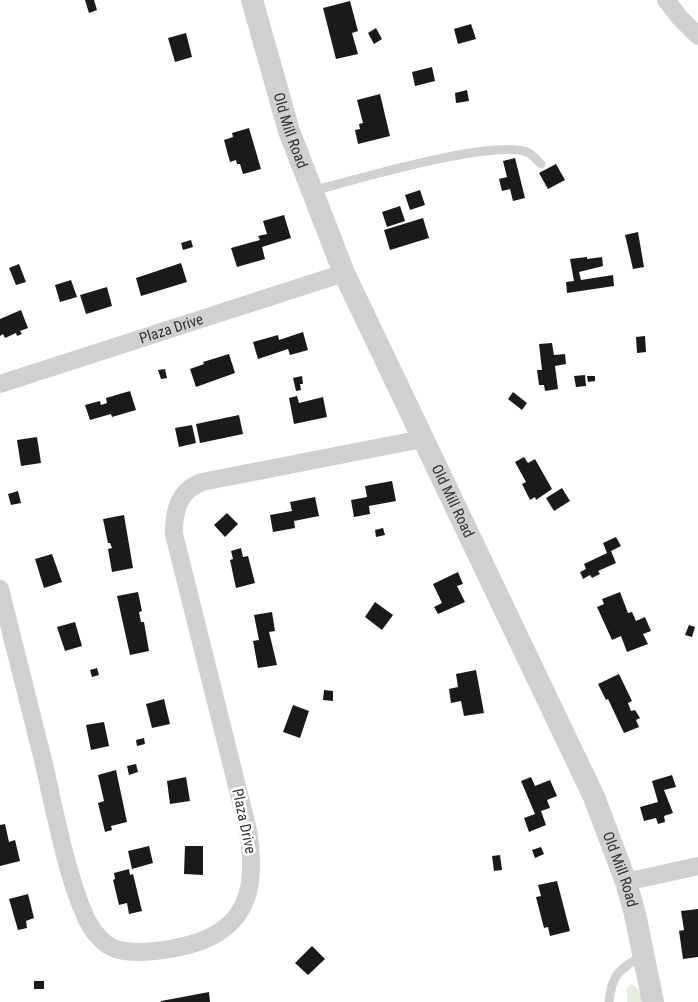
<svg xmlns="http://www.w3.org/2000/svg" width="698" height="1002" font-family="'Roboto Condensed',sans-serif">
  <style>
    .green { fill: #e6ecdf }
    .building { fill: #1a1a1a }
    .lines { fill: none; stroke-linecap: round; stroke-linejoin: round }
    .service { stroke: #d0d0d0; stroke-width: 9 }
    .minor { stroke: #d0d0d0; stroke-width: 18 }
    .tertiary { stroke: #d0d0d0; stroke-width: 22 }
    .labels { text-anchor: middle; stroke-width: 5; stroke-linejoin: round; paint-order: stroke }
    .street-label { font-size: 15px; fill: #333; stroke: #fff }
  </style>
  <rect width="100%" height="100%" fill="#fff"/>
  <path class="green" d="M 631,984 C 639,987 641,994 643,1002 L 627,1002 L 627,988 Z"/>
  <g class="building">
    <polygon points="85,0 94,0 97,10 89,13"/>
    <polygon points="350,1 358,31 352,33 358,54 336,59 323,8"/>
    <polygon points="471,24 476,39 458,44 454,29"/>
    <polygon points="376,28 382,39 374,44 368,33"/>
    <polygon points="186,33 192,57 175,62 168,38"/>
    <polygon points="432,67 435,81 415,86 412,72"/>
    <polygon points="467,90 469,101 456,103 455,93"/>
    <polygon points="380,94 390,136 358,144 355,130 360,129 359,124 363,123 357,100"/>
    <polygon points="249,128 261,169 243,174 240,164 237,164 236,160 230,162 224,140 233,137 232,133"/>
    <polygon points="515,158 525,198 513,201 510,189 502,191 499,179 507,177 503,161"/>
    <polygon points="556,164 565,180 548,189 539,173"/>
    <polygon points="420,190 425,205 410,210 405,195"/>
    <polygon points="400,206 405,221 387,227 382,212"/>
    <polygon points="284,215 291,238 262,247 265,259 237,267 231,248 260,240 258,236 267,234 263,221"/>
    <polygon points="423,218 429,238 390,250 384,230"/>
    <polygon points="638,232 644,267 633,269 625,235"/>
    <polygon points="191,240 193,247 183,250 181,243"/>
    <polygon points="587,257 587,259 602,257 603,266 579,272 581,280 613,275 614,286 567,293 566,282 574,281 570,259"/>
    <polygon points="181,263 187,282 141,296 136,278"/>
    <polygon points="19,264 26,282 16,285 9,268"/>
    <polygon points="71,280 77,297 60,302 55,285"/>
    <polygon points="107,287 112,306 86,314 80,295"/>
    <polygon points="21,310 28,328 20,331 22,334 17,336 16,333 5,338 3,334 0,336 0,319"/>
    <polygon points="303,332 308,350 290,355 288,349 258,359 253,342 278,335 279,340"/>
    <polygon points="645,336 646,352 637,353 636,337"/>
    <polygon points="552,343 554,355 565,354 566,364 555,366 558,389 545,391 544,385 539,385 537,370 542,370 539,344"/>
    <polygon points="229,354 235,373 196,387 190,369 204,364 203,362"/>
    <polygon points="165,369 167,378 161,379 158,370"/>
    <polygon points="585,375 586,386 576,387 574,376"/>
    <polygon points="302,376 303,384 300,384 301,390 296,391 293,378"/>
    <polygon points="587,376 595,376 595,381 588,382"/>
    <polygon points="130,391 136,410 112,417 111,414 90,420 85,405 100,401 101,405 107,403 106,398"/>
    <polygon points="513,392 527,403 522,410 508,399"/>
    <polygon points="297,396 299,403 323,397 327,417 294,424 289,398"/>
    <polygon points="239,415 243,434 200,443 196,424"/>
    <polygon points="192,425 196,443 179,447 175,428"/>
    <polygon points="37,437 41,463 21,466 17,440"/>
    <polygon points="524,457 528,463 535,459 552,489 536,500 535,497 530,500 522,484 526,482 515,462"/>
    <polygon points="392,481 396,501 369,506 370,514 354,517 351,500 367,497 365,486"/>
    <polygon points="562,488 570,501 554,511 546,498"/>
    <polygon points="18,491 21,503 11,505 8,494"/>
    <polygon points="315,497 319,516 294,521 295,528 273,532 270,515 292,511 290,502"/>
    <polygon points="227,513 238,524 225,537 214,525"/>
    <polygon points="124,515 133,568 112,572 108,549 112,548 110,543 108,543 103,519"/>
    <polygon points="383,528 385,535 376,537 375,530"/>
    <polygon points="616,537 621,546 611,551 616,563 598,571 600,574 592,578 590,575 583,579 580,572 586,569 584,564 607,553 603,543"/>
    <polygon points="241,548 243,557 248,556 255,583 236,588 230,560 233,559 231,551"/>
    <polygon points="52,554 62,582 44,588 35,559"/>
    <polygon points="458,572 463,584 457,586 465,602 438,614 434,607 442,603 433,584"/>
    <polygon points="138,592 142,611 139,612 141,622 144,622 149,651 130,655 117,596"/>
    <polygon points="620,592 628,613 632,612 636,621 645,617 651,631 643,634 648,644 627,652 621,636 612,640 597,607 604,604 602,599"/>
    <polygon points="375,602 393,615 382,630 365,617"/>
    <polygon points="272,612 275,631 269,632 277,665 258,668 253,641 259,640 254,615"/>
    <polygon points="75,622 82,646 65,651 57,627"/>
    <polygon points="689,625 695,627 692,637 685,635"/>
    <polygon points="97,668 99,675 92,677 90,670"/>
    <polygon points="476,670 484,713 464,716 461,701 451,703 449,689 458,687 456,674"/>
    <polygon points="619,674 632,701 628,703 631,711 635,710 640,718 636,720 639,727 624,733 608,699 606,700 598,684"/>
    <polygon points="324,690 333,691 333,701 323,700"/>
    <polygon points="164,699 170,724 152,728 146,704"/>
    <polygon points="293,705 309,711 300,738 283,732"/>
    <polygon points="104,722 109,746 91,750 86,725"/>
    <polygon points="144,738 145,744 137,746 136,740"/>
    <polygon points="136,764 138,772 129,775 127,766"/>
    <polygon points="116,770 127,822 111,826 112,830 105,832 98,803 104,801 98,775"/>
    <polygon points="672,775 676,787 664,790 673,813 664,816 665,822 658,824 656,818 644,821 640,807 658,802 652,781"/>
    <polygon points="186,777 190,801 170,804 167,781"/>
    <polygon points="531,777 535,786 550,780 557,796 547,800 550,808 541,811 546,825 529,832 524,818 535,814 521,781"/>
    <polygon points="5,824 9,842 15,840 20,861 0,866 0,825"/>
    <polygon points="149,846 153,863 132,869 128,851"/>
    <polygon points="185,846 203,846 203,875 184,874"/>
    <polygon points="541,847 544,854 535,858 532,850"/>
    <polygon points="500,855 502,870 494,871 492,856"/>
    <polygon points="129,869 130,875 133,874 142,911 129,914 127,903 119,905 113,880 115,879 114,873"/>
    <polygon points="557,881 570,931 550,936 548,927 544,928 536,897 541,896 538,885"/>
    <polygon points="28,894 34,918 26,921 27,928 18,930 9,899"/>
    <polygon points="698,909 698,957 683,959 679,931 684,930 681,911"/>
    <polygon points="312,946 325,959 308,975 295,963"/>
    <rect x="34" y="981" width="10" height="8"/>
    <polygon points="209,992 210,1002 161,1002 161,1001"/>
  </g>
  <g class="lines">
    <g class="service">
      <path d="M 312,191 C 352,181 497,137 529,153 C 533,155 537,161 541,164"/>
      <path d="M 609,1002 C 612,973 619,970 643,955"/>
    </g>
    <g class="minor">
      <polyline points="666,0 680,18 698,36"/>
      <path id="s1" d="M 0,384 L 344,273"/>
      <path d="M 0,589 C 15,649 30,708 45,768 C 53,804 74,914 98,936 C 103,942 109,947 116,949 C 142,957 197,947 219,932 C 255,909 254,868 248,830 L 174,534 C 174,511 178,491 202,482 L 422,439"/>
      <polyline points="626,882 698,866"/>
    </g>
    <path class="tertiary" id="s2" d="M 252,0 L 289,131 L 344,273 L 594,797 L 626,882 L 635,914 L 653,1002"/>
  </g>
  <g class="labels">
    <g class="street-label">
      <text dy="5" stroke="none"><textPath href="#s2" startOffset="136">Old Mill Road</textPath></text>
      <text dy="5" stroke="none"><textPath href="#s1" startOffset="180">Plaza Drive</textPath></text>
      <text dy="5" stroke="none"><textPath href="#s2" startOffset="541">Old Mill Road</textPath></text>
      <text transform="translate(244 821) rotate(78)" y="5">Plaza Drive</text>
      <text dy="5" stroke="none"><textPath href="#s2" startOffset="946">Old Mill Road</textPath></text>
    </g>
  </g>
</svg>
